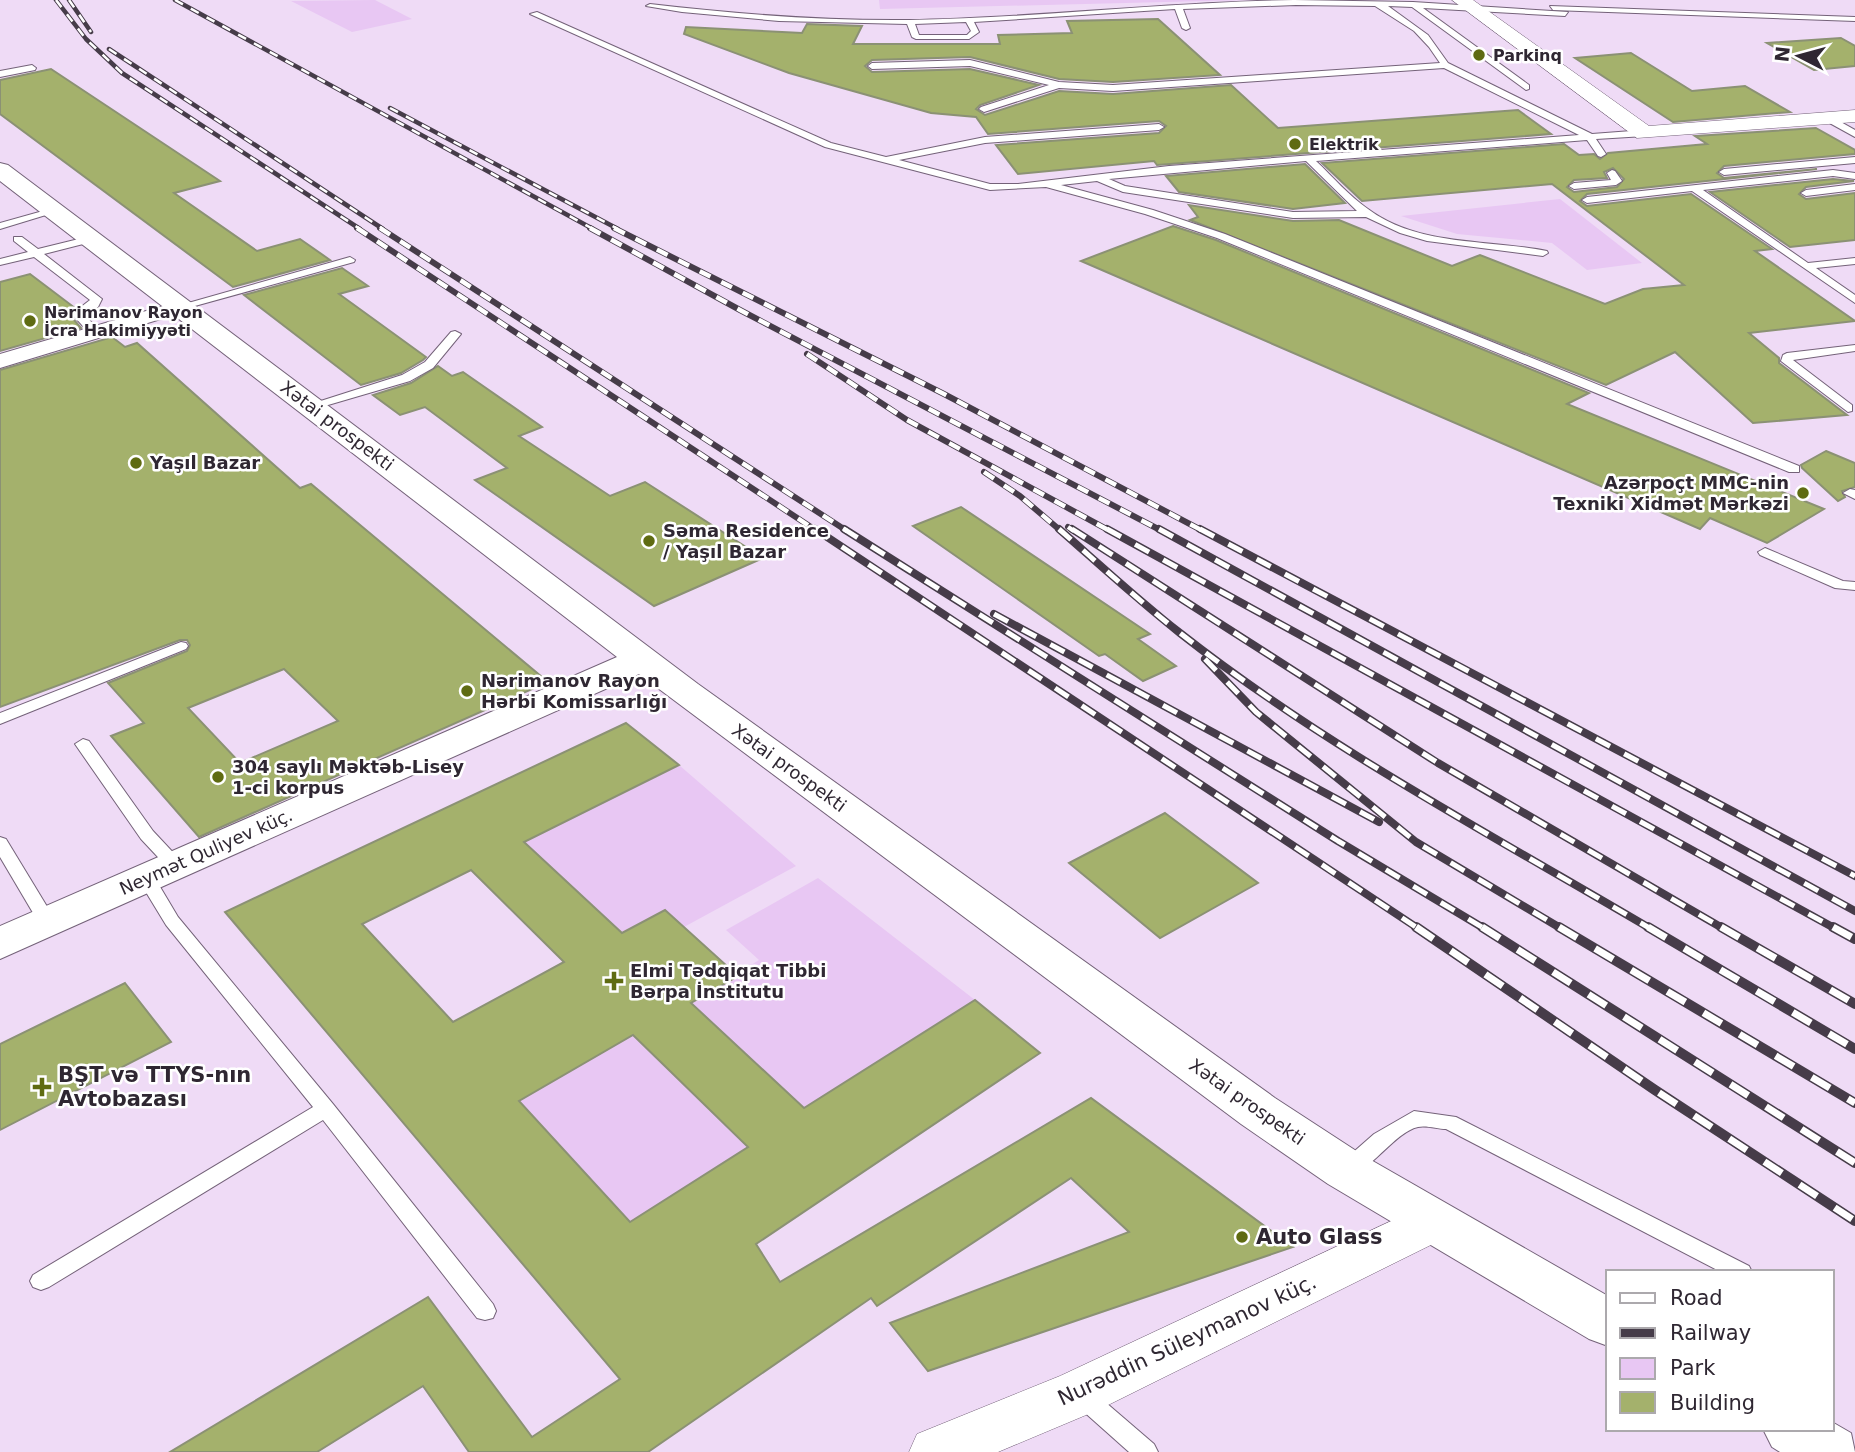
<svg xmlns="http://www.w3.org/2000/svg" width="1855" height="1452" font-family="'DejaVu Sans',sans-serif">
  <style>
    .green { fill: #e8c7f3 }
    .building { fill: #a4b16c; stroke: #8b9174; stroke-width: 2; fill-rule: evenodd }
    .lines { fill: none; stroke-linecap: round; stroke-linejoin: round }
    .service-casing { stroke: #746279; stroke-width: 2 }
    .minor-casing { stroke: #746279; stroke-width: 2 }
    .tertiary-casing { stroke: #746279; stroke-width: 1 }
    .secondary-casing { stroke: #746279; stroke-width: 2 }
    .service { fill: #fff; fill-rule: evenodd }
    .minor { fill: #fff; fill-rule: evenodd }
    .tertiary { fill: #fff; fill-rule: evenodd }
    .secondary { fill: #fff; fill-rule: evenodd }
    .rail-far3-casing { stroke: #463c49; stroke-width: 4.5 }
    .rail-far2-casing { stroke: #463c49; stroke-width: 6 }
    .rail-far1-casing { stroke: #463c49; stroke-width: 8 }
    .rail-casing { stroke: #463c49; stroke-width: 10 }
    .rail-far3 { stroke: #fff; stroke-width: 2.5; stroke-dasharray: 9; stroke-linecap: butt }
    .rail-far2 { stroke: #fff; stroke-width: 4.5; stroke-dasharray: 12; stroke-linecap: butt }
    .rail-far1 { stroke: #fff; stroke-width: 5; stroke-dasharray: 16; stroke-linecap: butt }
    .rail { stroke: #fff; stroke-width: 7; stroke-dasharray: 21; stroke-linecap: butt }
    .poi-dot { fill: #5f6b12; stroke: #fff; stroke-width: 2.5 }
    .labels { text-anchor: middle; stroke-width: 5; stroke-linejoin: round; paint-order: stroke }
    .far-poi-label { font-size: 16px; font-weight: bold; fill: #2f2732; stroke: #fff; text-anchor: start }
    .street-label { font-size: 18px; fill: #2f2732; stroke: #fff }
    .poi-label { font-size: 18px; font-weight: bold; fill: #2f2732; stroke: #fff; text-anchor: start }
    .near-poi-label { font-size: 21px; font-weight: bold; fill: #2f2732; stroke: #fff; text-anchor: start }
    .near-street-label { font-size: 21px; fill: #2f2732; stroke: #fff }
  </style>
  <rect width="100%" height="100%" fill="#efdbf6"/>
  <g class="green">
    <polygon points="375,0 412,19 352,32 291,1"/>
    <polygon points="879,0 1245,0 880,9"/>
    <polygon points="1560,199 1642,263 1587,270 1552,243 1457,234 1401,216"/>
    <polygon points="679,765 796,866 684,927 665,910 622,933 524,842"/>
    <polygon points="818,878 975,1000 804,1108 691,1003 759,960 726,930"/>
    <polygon points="633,1035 748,1147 630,1222 519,1101"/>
  </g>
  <g class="building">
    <polygon points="1158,19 1220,75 1113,82 1059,79 970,57 872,60 865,66 872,72 970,69 1039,85 980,105 976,109 985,115 1059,91 1113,94 1231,85 1278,128 1518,110 1551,134 1157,165 1154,161 1018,174 996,145 1159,133 1166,126 1159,121 988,134 976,117 931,113 789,73 684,34 686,27 802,33 807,24 862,26 853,44 1000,44 998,35 1072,33 1067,21"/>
    <polygon points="1841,38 1855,46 1855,66 1814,70 1767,43"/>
    <polygon points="1631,53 1692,91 1745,86 1790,112 1673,122 1575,58"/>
    <polygon points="51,69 220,181 174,193 257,251 300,239 330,260 233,287 0,114 0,80"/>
    <path d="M 1816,128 L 1855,150 L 1855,154 L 1724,166 L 1717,173 L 1724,178 L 1817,169 L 1587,194 L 1580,201 L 1587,206 L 1691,194 L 1772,249 L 1755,251 L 1855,321 L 1749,333 L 1779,358 L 1779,363 L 1847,415 L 1753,423 L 1675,352 L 1606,385 L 1190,220 L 1198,217 L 1189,205 L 1293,221 L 1339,220 L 1452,266 L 1480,255 L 1605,304 L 1643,289 L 1684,285 L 1552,184 L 1362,201 L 1322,163 L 1564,144 L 1579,155 L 1594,154 L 1600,159 L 1608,153 L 1707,144 L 1695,136 ZM 1613,168 L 1624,179 L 1617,187 L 1574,192 L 1567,187 L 1574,180 L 1607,178 L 1604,172 Z"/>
    <polygon points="1305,164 1345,203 1293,209 1179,192 1166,176"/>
    <polygon points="1833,179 1854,181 1806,187 1799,194 1806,199 1855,193 1855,240 1790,247 1710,192"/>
    <polygon points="1173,226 1216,240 1589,393 1567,404 1824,509 1767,543 1710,518 1700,529 1081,261"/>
    <polygon points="342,268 368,286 339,294 426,357 423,360 401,373 361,385 244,295"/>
    <polygon points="30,274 75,308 69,314 81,328 0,351 0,282"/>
    <path d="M 112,337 L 125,347 L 137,343 L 300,488 L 311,484 L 548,682 L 199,837 L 111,736 L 144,723 L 108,683 L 187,651 L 190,645 L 187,640 L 180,640 L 0,707 L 0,370 ZM 284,669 L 338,721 L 240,763 L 188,708 Z"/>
    <polygon points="438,366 452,376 463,372 542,427 519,436 610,496 645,482 763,558 654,606 475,480 507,468 425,407 400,415 373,395 411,383"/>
    <polygon points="1826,451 1855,463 1855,487 1842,491 1845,497 1838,501 1802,468 1801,465"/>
    <polygon points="961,507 1150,634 1138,639 1176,666 1143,681 1105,654 1099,656 913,526"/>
    <path d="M 626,723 L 679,765 L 524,842 L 622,933 L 665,910 L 738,976 L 691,1003 L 804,1108 L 975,1000 L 1040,1053 L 756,1244 L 780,1282 L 1091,1098 L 1293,1247 L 928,1371 L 890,1323 L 1129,1232 L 1071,1178 L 877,1306 L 871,1298 L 648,1452 L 469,1452 L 423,1386 L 317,1452 L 170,1452 L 428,1297 L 532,1437 L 620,1379 L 225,912 ZM 471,870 L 564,962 L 453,1022 L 362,924 ZM 633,1035 L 748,1147 L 630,1222 L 519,1101 Z"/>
    <polygon points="1165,813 1258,883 1160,938 1069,863"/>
    <polygon points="125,983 171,1042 0,1130 0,1044"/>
  </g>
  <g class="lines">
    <g class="service-casing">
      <g id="service">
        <path d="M 1294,0 L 1413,2 L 1568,12 L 1565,16 L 1423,8 L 1529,85 L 1529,89 L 1526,90 L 1412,7 L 1388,6 L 1428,35 L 1448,63 L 1592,134 L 1645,130 L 1650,133 L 1645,136 L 1596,139 L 1606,154 L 1601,157 L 1598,156 L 1587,140 L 1316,161 C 1333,177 1349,196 1368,209 C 1419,247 1488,239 1547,251 L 1548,253 L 1543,256 L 1427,241 L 1400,233 L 1366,217 L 1293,218 L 1123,192 L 1097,181 L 1061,185 L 1153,210 L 1225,234 L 1799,466 L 1799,472 L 1789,472 L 1217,238 L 1145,214 L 1046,187 L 990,190 L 825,147 L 530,14 L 537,12 L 831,143 L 886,157 L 985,137 L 1159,124 L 1164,127 L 1159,130 L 985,143 L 899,160 L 990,184 L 1018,184 L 1169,166 L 1579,135 L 1444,68 L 1113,91 L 1059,88 L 984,112 L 979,109 L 981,107 L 1049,85 L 970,66 L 872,69 L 868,66 L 872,63 L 970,60 L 1059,82 L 1113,85 L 1440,63 L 1429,47 L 1414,31 L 1375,6 L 1296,5 L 1183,9 L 1190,28 L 1186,30 L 1182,28 L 1175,9 L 974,22 L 979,32 L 969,39 L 916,39 L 912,37 L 907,24 L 779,21 L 682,12 L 646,6 L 650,4 C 736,14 823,21 909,20 C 1036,18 1166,2 1294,0 ZM 966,22 L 971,31 L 967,35 L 919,35 L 915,24 ZM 1306,161 L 1357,211 L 1293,212 L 1125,186 L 1109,179 Z"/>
        <polygon points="1550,6 1855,17 1855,21 1553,10"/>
        <polygon points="32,65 36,68 35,70 0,77 0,71"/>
        <polygon points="1826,117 1832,117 1855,130 1855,137 1826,121"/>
        <polygon points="1855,157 1855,163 1724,175 1719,172 1724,169"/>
        <polygon points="1612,170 1615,171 1622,181 1616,185 1574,189 1569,186 1574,183 1611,180 1607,173"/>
        <polygon points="1833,170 1855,173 1855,179 1833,176 1703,190 1808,263 1855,258 1855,264 1816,268 1855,295 1855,303 1692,191 1587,203 1582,200 1587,197"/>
        <polygon points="1855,184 1855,190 1806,196 1801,193 1806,190"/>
        <polygon points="50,209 59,211 0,229 0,223"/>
        <polygon points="91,236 95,237 95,241 44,254 102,299 98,307 85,315 101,333 95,336 91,335 72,314 90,300 34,257 0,265 0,259 28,252 14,241 14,237 22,237 38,249"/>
        <polygon points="350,257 355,260 354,262 184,309 174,307"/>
        <polygon points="455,331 461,334 433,368 410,381 311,410 305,406 402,375 425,362 451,332"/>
        <polygon points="1855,345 1855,351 1793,360 1852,405 1852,411 1848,412 1781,361 1783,355 1787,353"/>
        <polygon points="1850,489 1855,490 1855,499 1843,493"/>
        <polygon points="1765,548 1843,581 1855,582 1855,590 1835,588 1760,555 1758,552"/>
        <polygon points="181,642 186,643 188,646 186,649 0,724 0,713"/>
        <polygon points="83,739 89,741 153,831 182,862 185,866 182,870 170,870 141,839 75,744"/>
        <polygon points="0,837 6,839 57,923 54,927 42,927 39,923 0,857"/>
        <polygon points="147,873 153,875 178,917 333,1104 493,1304 496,1311 493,1318 485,1320 477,1318 323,1120 49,1287 41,1290 33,1287 30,1281 33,1275 313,1107 166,925 138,879 141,875"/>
        <path d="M 1414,1111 L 1456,1117 L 1749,1266 L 1752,1272 L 1721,1272 L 1446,1129 C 1438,1129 1426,1125 1418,1127 C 1393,1132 1364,1182 1341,1175 L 1338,1169 L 1341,1163 L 1374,1134 Z"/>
        <polygon points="1082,1386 1090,1389 1154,1444 1158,1452 1129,1452 1074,1403 1070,1396 1074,1389"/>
      </g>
    </g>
    <g class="minor-casing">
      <polygon id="minor" points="180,301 191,307 187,311 0,368 0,354"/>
    </g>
    <g class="tertiary-casing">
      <g id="tertiary">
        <polygon points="1452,0 1473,0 1649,126 1855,110 1855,122 1637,138"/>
        <polygon points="1434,1201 1451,1207 1459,1221 1451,1235 1098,1410 998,1452 909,1452 917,1434 1060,1376"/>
      </g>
    </g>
    <g class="secondary-casing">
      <g id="secondary">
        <polygon points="0,163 8,165 698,684 1275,1098 1364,1156 1608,1296 1608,1346 1589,1339 1328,1184 1241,1124 639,674 0,959 0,926 617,657 0,181"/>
        <polygon points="1832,1422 1851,1433 1855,1452 1780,1452 1772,1447 1763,1429 1832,1429"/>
      </g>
    </g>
    <use href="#service" class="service"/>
    <use href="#minor" class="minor"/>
    <use href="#tertiary" class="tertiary"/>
    <use href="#secondary" class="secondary"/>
    <g class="rail-far3-casing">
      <g id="rail-far3">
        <polyline points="56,0 86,39 122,73 360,229"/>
        <polyline points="69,0 91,32"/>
        <polyline points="175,0 593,229"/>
        <polyline points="109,49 383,229"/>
        <polyline points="390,108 618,229"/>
      </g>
    </g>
    <g class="rail-far2-casing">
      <g id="rail-far2">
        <polyline points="357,228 817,531"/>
        <polyline points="380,228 847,531"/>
        <polyline points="590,228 740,310 1162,531"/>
        <polyline points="614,228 944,394 1203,531"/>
        <polyline points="807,354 907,420 1110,531"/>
        <polyline points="984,472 1020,496 1061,531"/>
        <polyline points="1068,527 1074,531"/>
      </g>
    </g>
    <g class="rail-far1-casing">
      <g id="rail-far1">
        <polyline points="815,529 1419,929"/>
        <polyline points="844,529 1338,841 1485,929"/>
        <path d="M 1059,529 C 1099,564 1138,600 1180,633 C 1325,747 1492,835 1651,929"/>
        <polyline points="1072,529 1438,763 1724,929"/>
        <polyline points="1107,529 1836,929"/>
        <polyline points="1159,529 1855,911"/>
        <polyline points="1200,529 1855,876"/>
        <polyline points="994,614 1379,822"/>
        <polyline points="1205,659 1256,712 1416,842 1562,929"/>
      </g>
    </g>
    <g class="rail-casing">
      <g id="rail">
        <polyline points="1416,927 1655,1090 1855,1221"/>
        <polyline points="1482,927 1855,1163"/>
        <polyline points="1559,927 1855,1103"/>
        <polyline points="1648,927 1855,1049"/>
        <polyline points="1721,927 1855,1004"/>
        <polyline points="1833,927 1855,939"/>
      </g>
    </g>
    <use href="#rail-far3" class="rail-far3"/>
    <use href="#rail-far2" class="rail-far2"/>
    <use href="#rail-far1" class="rail-far1"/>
    <use href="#rail" class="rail"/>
  </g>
  <g class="poi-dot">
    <circle cx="1479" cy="55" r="7"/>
    <circle cx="1295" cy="144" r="7"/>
    <circle cx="30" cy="321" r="7"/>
    <circle cx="136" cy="463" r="7"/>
    <circle cx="1803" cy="493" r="7"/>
    <circle cx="649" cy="541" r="7"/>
    <circle cx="467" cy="691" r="7"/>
    <circle cx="218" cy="777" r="7"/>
    <path d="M610.5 970.5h7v7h7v7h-7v7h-7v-7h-7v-7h7z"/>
    <path d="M38.5 1076.5h7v7h7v7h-7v7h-7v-7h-7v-7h7z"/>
    <circle cx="1242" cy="1237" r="7"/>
  </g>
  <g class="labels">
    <g class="far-poi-label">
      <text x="1493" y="61">Parkinq</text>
      <text x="1309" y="150">Elektrik</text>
      <text x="44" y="318">Nərimanov Rayon<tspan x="44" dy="18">İcra Hakimiyyəti</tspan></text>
    </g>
    <g class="street-label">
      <text transform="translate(337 426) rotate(37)" y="6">Xətai prospekti</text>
      <text transform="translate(789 768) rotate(36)" y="6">Xətai prospekti</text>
      <text transform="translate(206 852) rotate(-24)" y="6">Neymət Quliyev küç.</text>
      <text transform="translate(1247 1102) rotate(35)" y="6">Xətai prospekti</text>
    </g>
    <g class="poi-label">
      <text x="150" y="469">Yaşıl Bazar</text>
      <text x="1789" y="489" text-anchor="end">Azərpoçt MMC-nin<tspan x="1789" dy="21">Texniki Xidmət Mərkəzi</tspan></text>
      <text x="663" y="537">Səma Residence<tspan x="663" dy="21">/ Yaşıl Bazar</tspan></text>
      <text x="481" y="687">Nərimanov Rayon<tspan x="481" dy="21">Hərbi Komissarlığı</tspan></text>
      <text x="232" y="773">304 saylı Məktəb-Lisey<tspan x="232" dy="21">1-ci korpus</tspan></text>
      <text x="630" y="977">Elmi Tədqiqat Tibbi<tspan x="630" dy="21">Bərpa İnstitutu</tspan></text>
    </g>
    <g class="near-poi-label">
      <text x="58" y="1082">BŞT və TTYS-nın<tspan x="58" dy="24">Avtobazası</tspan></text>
      <text x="1256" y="1244">Auto Glass</text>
    </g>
    <g class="near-street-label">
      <text transform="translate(1187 1340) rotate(-25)" y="7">Nurəddin Süleymanov küç.</text>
    </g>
  </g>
  <rect x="1606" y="1270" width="228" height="161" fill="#ffffff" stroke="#aca9ad" stroke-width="2"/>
  <rect x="1620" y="1293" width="35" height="10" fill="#ffffff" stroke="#aca9ad" stroke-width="2"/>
  <text x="1670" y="1305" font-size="21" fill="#2f2732">Road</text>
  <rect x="1620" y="1328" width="35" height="10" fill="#463c49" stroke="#aca9ad" stroke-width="2"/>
  <text x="1670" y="1340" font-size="21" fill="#2f2732">Railway</text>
  <rect x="1620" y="1358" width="35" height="21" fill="#e8c7f3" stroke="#aca9ad" stroke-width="2"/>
  <text x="1670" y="1375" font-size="21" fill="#2f2732">Park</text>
  <rect x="1620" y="1392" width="35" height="21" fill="#a4b16c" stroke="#aca9ad" stroke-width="2"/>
  <text x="1670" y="1410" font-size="21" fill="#2f2732">Building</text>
  <g transform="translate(1799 56) rotate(276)" stroke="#ffffff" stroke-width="5" paint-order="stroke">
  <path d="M0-5L12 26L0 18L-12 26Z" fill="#2f2732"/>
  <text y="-10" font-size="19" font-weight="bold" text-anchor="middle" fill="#2f2732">N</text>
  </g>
</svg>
